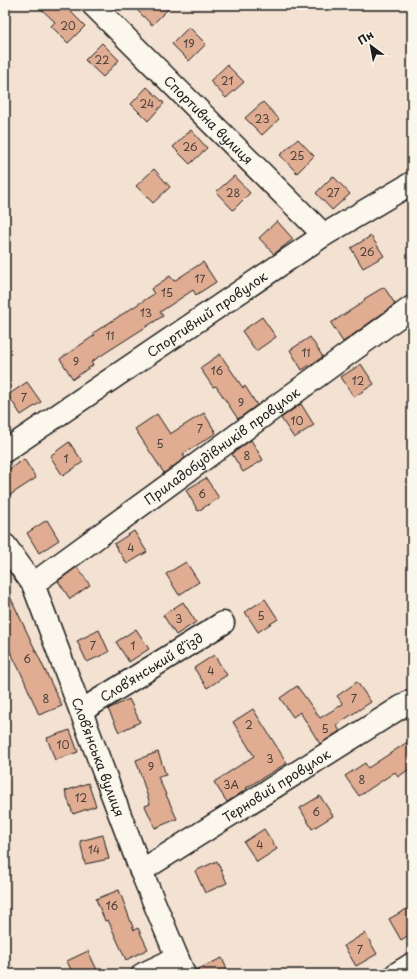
<svg xmlns="http://www.w3.org/2000/svg" width="417" height="979" font-family="'Playpen Sans',sans-serif">
  <style>
    .building { fill: #e0ad93; stroke: #1c1c1c }
    .lines { fill: none; stroke-linecap: round; stroke-linejoin: round }
    .minor-casing { stroke: #1c1c1c; stroke-width: 25 }
    .minor { stroke: #fbf7ec; stroke-width: 22 }
    .labels { text-anchor: middle; stroke-width: 3; stroke-linejoin: round; paint-order: stroke }
    .number-label { font-size: 11px; fill: #4d403a }
    .street-label { font-size: 13px; fill: #1c1c1c; stroke: #fbf7ec }
  </style>
  <rect width="100%" height="100%" fill="#f3e1d1"/>
  <filter id="ink" filterUnits="userSpaceOnUse"><feTurbulence type="fractalNoise" baseFrequency=".025" numOctaves="2"/><feDisplacementMap in="SourceGraphic" scale="8" xChannelSelector="R" yChannelSelector="G"/><feConvolveMatrix kernelMatrix="1 2 1 2 8 2 1 2 1" color-interpolation-filters="sRGB"/></filter>
  <g filter="url(#ink)">
    <g class="building">
      <polygon points="37,5 64,5 85,26 68,43 51,26 55,22"/>
      <polygon points="132,5 172,5 152,25"/>
      <polygon points="189,27 206,44 189,61 172,44"/>
      <polygon points="102,43 119,60 103,77 85,60"/>
      <polygon points="227,65 244,82 226,98 210,81"/>
      <polygon points="147,87 164,103 148,121 131,104"/>
      <polygon points="263,102 279,119 262,135 245,118"/>
      <polygon points="191,130 207,148 190,164 173,147"/>
      <polygon points="298,139 314,156 297,173 280,155"/>
      <polygon points="154,169 170,187 153,203 136,186"/>
      <polygon points="234,176 250,193 233,210 216,192"/>
      <polygon points="333,176 350,194 332,210 316,193"/>
      <polygon points="277,221 293,239 274,254 259,238"/>
      <polygon points="371,236 384,256 363,268 351,248"/>
      <polygon points="203,262 216,282 196,295 193,290 160,312 163,316 91,362 93,365 73,379 60,359 95,335 93,333 154,294 151,289 170,276 174,281"/>
      <polygon points="384,287 395,304 343,342 331,323 365,301 364,299"/>
      <polygon points="262,317 276,337 256,351 242,331"/>
      <polygon points="310,337 323,357 302,370 290,350"/>
      <polygon points="220,354 243,388 245,386 257,405 238,419 216,386 213,387 200,368"/>
      <polygon points="361,364 374,384 354,397 341,377"/>
      <polygon points="27,382 41,402 21,415 8,395"/>
      <polygon points="301,404 314,425 294,438 281,418"/>
      <polygon points="204,413 216,433 183,454 185,458 164,473 135,429 157,414 170,434"/>
      <polygon points="251,440 263,460 243,472 232,454"/>
      <polygon points="69,442 83,462 63,476 50,456"/>
      <polygon points="24,459 36,478 10,495 5,488 5,472"/>
      <polygon points="206,478 219,498 198,511 186,490"/>
      <polygon points="47,520 59,540 39,553 27,533"/>
      <polygon points="134,531 147,552 127,564 114,544"/>
      <polygon points="186,562 199,582 179,595 166,574"/>
      <polygon points="77,567 90,585 70,599 58,581"/>
      <polygon points="5,586 62,706 39,715 22,675 5,641"/>
      <polygon points="265,599 278,619 258,632 245,612"/>
      <polygon points="183,602 196,622 176,635 163,615"/>
      <polygon points="136,629 149,649 129,662 116,642"/>
      <polygon points="99,630 109,652 87,662 77,641"/>
      <polygon points="214,655 227,675 207,688 194,668"/>
      <polygon points="357,682 371,702 336,725 340,731 320,744 300,712 293,717 280,698 297,686 320,718 343,704 337,696"/>
      <polygon points="129,699 140,722 119,732 108,709"/>
      <polygon points="253,709 287,763 246,788 247,789 227,802 214,782 254,756 233,722"/>
      <polygon points="70,730 78,752 55,760 47,738"/>
      <polygon points="412,739 412,767 398,777 395,772 359,796 345,776 365,763 368,768"/>
      <polygon points="158,752 166,775 158,777 177,819 155,828 145,806 150,804 136,760"/>
      <polygon points="88,783 96,806 73,814 65,791"/>
      <polygon points="320,796 333,816 312,829 300,808"/>
      <polygon points="264,829 277,849 257,862 244,842"/>
      <polygon points="103,835 109,859 85,864 80,841"/>
      <polygon points="217,861 227,883 205,893 195,871"/>
      <polygon points="119,890 134,930 138,928 148,949 126,960 108,920 105,921 96,899"/>
      <polygon points="412,906 412,933 401,940 389,919"/>
      <polygon points="365,933 377,954 356,966 344,946"/>
      <polygon points="88,951 99,974 73,974 67,961"/>
      <polygon points="222,958 229,974 196,974 196,970"/>
    </g>
    <g class="lines">
      <g class="minor-casing">
        <g id="minor">
          <path id="s1" d="M 93,5 L 324,235"/>
          <path id="s2" d="M 5,451 L 324,235 L 412,183"/>
          <path id="s3" d="M 5,545 L 33,584 L 141,871 L 184,974"/>
          <path id="s4" d="M 33,584 L 412,307"/>
          <path id="s5" d="M 81,711 L 223,623"/>
          <path id="s6" d="M 141,871 L 412,700"/>
          <polyline points="143,974 177,958"/>
          <polyline points="396,974 412,964"/>
        </g>
      </g>
      <use href="#minor" class="minor"/>
    </g>
  </g>
  <g class="labels">
    <g class="number-label">
      <text x="68" y="30">20</text>
      <text x="189" y="48">19</text>
      <text x="102" y="64">22</text>
      <text x="227" y="85">21</text>
      <text x="147" y="108">24</text>
      <text x="262" y="123">23</text>
      <text x="190" y="151">26</text>
      <text x="297" y="160">25</text>
      <text x="233" y="197">28</text>
      <text x="333" y="197">27</text>
      <text x="367" y="256">26</text>
      <text x="200" y="283">17</text>
      <text x="167" y="297">15</text>
      <text x="146" y="317">13</text>
      <text x="110" y="340">11</text>
      <text x="306" y="357">11</text>
      <text x="76" y="366">9</text>
      <text x="217" y="375">16</text>
      <text x="358" y="385">12</text>
      <text x="24" y="402">7</text>
      <text x="241" y="407">9</text>
      <text x="297" y="425">10</text>
      <text x="200" y="433">7</text>
      <text x="160" y="448">5</text>
      <text x="247" y="460">8</text>
      <text x="66" y="463">1</text>
      <text x="202" y="498">6</text>
      <text x="131" y="552">4</text>
      <text x="261" y="620">5</text>
      <text x="179" y="623">3</text>
      <text x="93" y="650">7</text>
      <text x="133" y="650">1</text>
      <text x="27" y="663">6</text>
      <text x="211" y="675">4</text>
      <text x="46" y="703">8</text>
      <text x="354" y="703">7</text>
      <text x="249" y="729">2</text>
      <text x="325" y="733">5</text>
      <text x="63" y="749">10</text>
      <text x="270" y="763">3</text>
      <text x="151" y="771">9</text>
      <text x="362" y="784">8</text>
      <text x="231" y="789">3А</text>
      <text x="81" y="802">12</text>
      <text x="316" y="816">6</text>
      <text x="260" y="849">4</text>
      <text x="94" y="854">14</text>
      <text x="112" y="910">16</text>
      <text x="360" y="954">7</text>
    </g>
    <g class="street-label">
      <text dy="5" stroke="none"><textPath href="#s1" startOffset="163">Спортивна вулиця</textPath></text>
      <text dy="5" stroke="none"><textPath href="#s2" startOffset="244">Спортивний провулок</textPath></text>
      <text dy="5" stroke="none"><textPath href="#s4" startOffset="234">Приладобудівників провулок</textPath></text>
      <text dy="5" stroke="none"><textPath href="#s5" startOffset="83">Слов’янський в’їзд</textPath></text>
      <text dy="5" stroke="none"><textPath href="#s3" startOffset="233">Слов’янська вулиця</textPath></text>
      <text dy="5" stroke="none"><textPath href="#s6" startOffset="160">Терновий провулок</textPath></text>
    </g>
  </g>
  <rect width="417" height="979" fill="none" stroke="#fbf7ec" stroke-width="20"/>
  <rect x="10" y="10" width="397" height="959" fill="none" stroke="#1c1c1c" stroke-width="1.5" filter="url(#ink)"/>
  <g transform="translate(371 46) rotate(328)" stroke="#fbf7ec" stroke-width="3" paint-order="stroke">
  <path d="M0-3L7 15L0 10L-7 15Z" fill="#1c1c1c"/>
  <text y="-6" font-size="11" font-weight="bold" text-anchor="middle" fill="#1c1c1c">Пн</text>
  </g>
</svg>
